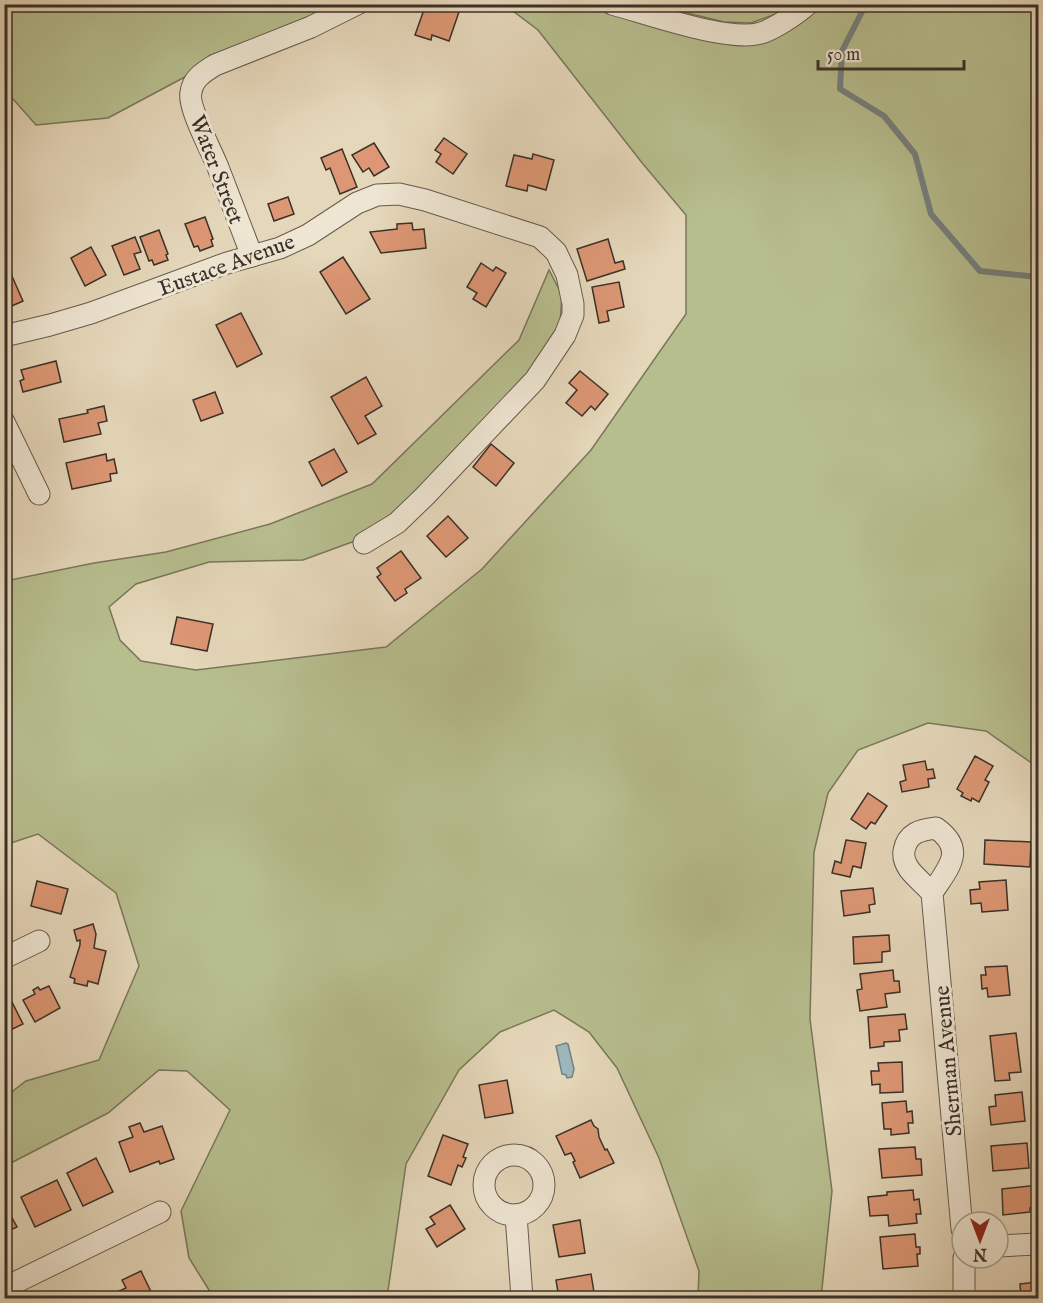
<svg xmlns="http://www.w3.org/2000/svg" width="1043" height="1303" font-family="'IM FELL English',serif">
  <style>
    .green { fill: #b7be8e; stroke: #79775c; stroke-width: 1.5 }
    .water { fill: #9bb7bb; stroke: #758181; stroke-width: 1.5 }
    .lines { fill: none; stroke-linecap: round; stroke-linejoin: round }
    .stream { stroke: #758181; stroke-width: 6 }
    .building { fill: #dd9774; stroke: #3b3029; stroke-width: 1.5 }
    .street-casing { stroke: #665a4d; stroke-width: 23 }
    .street { stroke: #eee5d2; stroke-width: 21 }
    .labels { text-anchor: middle; stroke-width: 6; stroke-linejoin: round; paint-order: stroke }
    .street-label { font-size: 22px; fill: #3b3029; stroke: #eee5d2 }
  </style>
  <rect width="100%" height="100%" fill="#e5d7ba"/>
  <filter id="stains"><feTurbulence type="fractalNoise" baseFrequency=".00333" numOctaves="4"/><feColorMatrix values="0 0 0 0 .2 0 0 0 0 .09 0 0 0 0 .02 0 0 0 .5 -.17"/></filter>
  <radialGradient id="worn" r=".72"><stop offset=".6" stop-color="#630" stop-opacity="0"/><stop offset="1" stop-color="#630" stop-opacity=".3"/></radialGradient>
  <g class="green">
    <polygon points="4,5 338,5 196,71 108,118 36,125 5,90"/>
    <polygon points="505,5 581,5 654,21 719,42 817,5 1038,5 1038,771 1033,764 986,731 928,723 858,750 828,793 814,852 810,1019 832,1191 821,1298 698,1298 699,1271 659,1158 617,1068 589,1032 554,1010 500,1032 459,1070 406,1164 387,1298 207,1298 209,1290 189,1258 181,1211 230,1110 187,1071 159,1070 108,1113 5,1166 5,1097 26,1081 99,1060 139,966 116,893 38,834 5,845 5,581 94,563 166,552 270,524 372,484 519,340 549,270 562,295 560,324 522,383 406,504 352,542 303,560 209,562 136,584 109,607 120,640 141,661 196,670 386,647 482,569 591,450 686,314 686,215 643,164 538,30"/>
    <polygon points="655,5 795,5 792,8 751,23 724,22"/>
  </g>
  <polygon class="water" points="566,1043 568,1044 574,1069 572,1077 567,1078 566,1075 562,1074 556,1046"/>
  <g class="lines">
    <polyline class="stream" points="866,4 842,51 840,89 884,116 915,154 931,214 980,271 1038,277"/>
  </g>
  <g class="building">
    <polygon points="426,4 448,4 460,9 449,41 432,35 431,40 415,35"/>
    <polygon points="444,138 467,154 453,174 436,162 441,154 435,150"/>
    <polygon points="374,143 389,167 374,176 369,168 363,172 352,155"/>
    <polygon points="342,149 357,187 340,194 330,168 326,170 321,158"/>
    <polygon points="533,154 554,160 546,190 528,185 527,191 506,186 514,155 532,159"/>
    <polygon points="288,197 294,214 274,221 268,204"/>
    <polygon points="205,217 213,239 211,240 213,246 200,251 198,246 194,247 185,224"/>
    <polygon points="412,223 413,230 424,229 426,248 381,253 370,232 397,229 397,224"/>
    <polygon points="159,230 168,254 166,255 168,260 154,265 152,260 149,261 140,237"/>
    <polygon points="135,237 141,252 134,254 140,269 124,275 112,246"/>
    <polygon points="608,239 615,263 623,261 625,269 587,281 577,249"/>
    <polygon points="91,247 106,275 85,286 71,258"/>
    <polygon points="343,257 370,299 346,314 320,272"/>
    <polygon points="481,263 493,271 496,267 506,273 486,307 473,299 477,293 467,287"/>
    <polygon points="11,274 23,301 7,308 4,304 4,277"/>
    <polygon points="619,282 624,307 607,311 609,321 599,323 592,287"/>
    <polygon points="241,313 262,354 237,367 216,325"/>
    <polygon points="56,361 61,382 23,392 20,381 24,379 21,370"/>
    <polygon points="580,371 608,394 595,410 591,406 582,416 566,403 577,390 569,383"/>
    <polygon points="366,377 382,406 365,416 376,434 358,444 331,397"/>
    <polygon points="215,392 223,413 201,421 193,400"/>
    <polygon points="104,406 107,421 98,423 101,434 64,442 59,419 88,413 87,410"/>
    <polygon points="491,444 514,463 496,486 473,467"/>
    <polygon points="334,449 347,472 322,486 309,462"/>
    <polygon points="106,454 107,461 114,459 117,473 110,474 111,481 72,489 66,463"/>
    <polygon points="6,483 12,494 5,497 8,502 4,503 4,484"/>
    <polygon points="448,516 468,538 446,557 427,536"/>
    <polygon points="401,551 421,578 405,589 407,593 395,601 377,577 381,574 377,568"/>
    <polygon points="177,617 213,624 207,651 171,644"/>
    <polygon points="975,756 993,766 985,780 989,782 979,802 972,798 971,801 961,796 963,793 957,789"/>
    <polygon points="925,761 927,770 933,769 935,778 928,779 929,787 902,792 900,782 906,780 903,765"/>
    <polygon points="868,793 887,806 875,824 871,822 866,829 851,819"/>
    <polygon points="846,840 866,843 861,868 853,866 850,877 832,873 835,861 841,863"/>
    <polygon points="985,840 1031,842 1030,867 984,864"/>
    <polygon points="1006,880 1008,910 982,912 981,903 971,904 970,890 980,889 979,882"/>
    <polygon points="37,881 68,889 61,914 31,906"/>
    <polygon points="873,888 875,904 869,905 870,912 844,916 841,891"/>
    <polygon points="93,924 96,934 94,948 106,951 98,984 88,981 87,986 74,983 75,979 70,977 80,945 80,940 77,941 74,930"/>
    <polygon points="889,935 890,951 882,952 882,962 854,964 853,937"/>
    <polygon points="1007,966 1010,995 988,997 987,988 982,989 981,975 986,975 985,967"/>
    <polygon points="893,970 894,981 899,981 900,992 885,994 887,1007 860,1011 857,990 862,989 860,974"/>
    <polygon points="49,986 60,1008 35,1022 23,1000 35,994 33,990 38,987 40,990"/>
    <polygon points="11,1000 23,1024 4,1033 4,1003"/>
    <polygon points="905,1014 907,1029 899,1030 900,1041 884,1042 884,1046 870,1048 868,1017"/>
    <polygon points="1016,1033 1021,1072 1009,1073 1010,1080 995,1081 990,1036"/>
    <polygon points="902,1062 903,1092 880,1093 880,1084 872,1085 871,1071 879,1071 878,1063"/>
    <polygon points="507,1080 513,1113 485,1118 479,1085"/>
    <polygon points="1022,1092 1025,1121 991,1125 989,1107 996,1106 995,1095"/>
    <polygon points="906,1101 907,1112 912,1111 913,1123 908,1123 909,1133 891,1135 891,1129 884,1129 882,1103"/>
    <polygon points="591,1120 594,1126 598,1129 599,1137 605,1150 607,1149 614,1163 580,1178 573,1162 575,1161 571,1153 565,1155 556,1136"/>
    <polygon points="140,1123 144,1132 162,1126 174,1159 160,1164 159,1161 130,1172 119,1142 133,1137 129,1127"/>
    <polygon points="443,1135 468,1144 463,1157 466,1158 462,1167 458,1165 451,1185 428,1176"/>
    <polygon points="1027,1143 1029,1168 993,1171 991,1146"/>
    <polygon points="915,1147 916,1159 921,1159 922,1175 882,1178 879,1149"/>
    <polygon points="96,1158 113,1192 83,1206 67,1173"/>
    <polygon points="57,1180 71,1210 35,1227 21,1197"/>
    <polygon points="1038,1185 1038,1207 1030,1208 1030,1212 1003,1215 1002,1189"/>
    <polygon points="913,1190 914,1200 919,1199 921,1214 916,1214 917,1223 889,1226 888,1215 870,1216 868,1197 887,1195 887,1192"/>
    <polygon points="4,1203 17,1227 4,1233"/>
    <polygon points="450,1205 465,1229 437,1247 426,1229 435,1224 430,1217"/>
    <polygon points="580,1220 585,1253 559,1257 553,1225"/>
    <polygon points="915,1234 916,1247 920,1247 920,1254 917,1254 918,1266 883,1269 880,1237"/>
    <polygon points="141,1271 154,1298 104,1298 126,1288 122,1280"/>
    <polygon points="591,1274 595,1298 559,1298 556,1280"/>
    <polygon points="1038,1282 1038,1298 1021,1298 1020,1284"/>
  </g>
  <g class="lines">
    <g class="street-casing">
      <g id="street">
        <path d="M 612,4 C 646,13 729,43 761,33 C 774,29 797,14 808,4"/>
        <path d="M 252,256 C 241,227 230,198 219,170 C 213,153 187,107 191,92 C 193,78 204,72 215,65 L 311,27 L 357,4"/>
        <polyline points="4,336 50,325 91,313 227,263 280,248 308,235 357,203 377,195 399,194 425,200 540,237 556,252 567,275 573,304 573,315 565,335 535,380 425,496 397,523 364,543"/>
        <polyline points="4,422 39,494"/>
        <path d="M 932,893 C 925,885 915,877 909,869 C 905,863 903,857 904,851 C 907,833 920,830 936,828 C 967,850 948,868 932,893 L 962,1229"/>
        <polyline points="4,958 39,941"/>
        <circle cx="514" cy="1185" r="30"/>
        <polyline points="516,1215 522,1298"/>
        <polyline points="998,1246 1038,1244"/>
        <polyline points="964,1258 964,1298"/>
        <polyline points="4,1288 160,1212"/>
      </g>
    </g>
    <use href="#street" class="street"/>
  </g>
  <g class="labels">
    <g class="street-label">
      <text transform="translate(218 169) rotate(69)" y="8">Water Street</text>
      <text transform="translate(226 264) rotate(-20)" y="8">Eustace Avenue</text>
      <text transform="translate(947 1061) rotate(-95)" y="8">Sherman Avenue</text>
    </g>
  </g>
  <rect width="1043" height="1303" fill="none" stroke="#e5d7ba" stroke-width="24"/>
  <rect x="6" y="6" width="1031" height="1291" fill="none" stroke="#3b3029" stroke-width="3"/>
  <rect x="12" y="12" width="1019" height="1279" fill="none" stroke="#3b3029" stroke-width="1.5"/>
  <g transform="translate(980 1240) rotate(180)"><circle r="28" fill="#eee5d2" stroke="#a69d8e" stroke-width="1.5"/>
  <path d="M0-4.5L10 22L0 15L-10 22Z" fill="#8f2418"/>
  <text y="-9" font-size="16" font-weight="bold" text-anchor="middle" fill="#3b3029">N</text>
  </g>
  <path d="M818 60v9h146v-9" fill="none" stroke="#3b3029" stroke-width="3"/>
  <text x="827" y="60" font-size="18" fill="#3b3029" stroke="#eee5d2" stroke-width="4.5" paint-order="stroke">50 m</text>
  <rect width="100%" height="100%" filter="url(#stains)"/>
  <rect width="100%" height="100%" fill="url(#worn)"/>
</svg>
